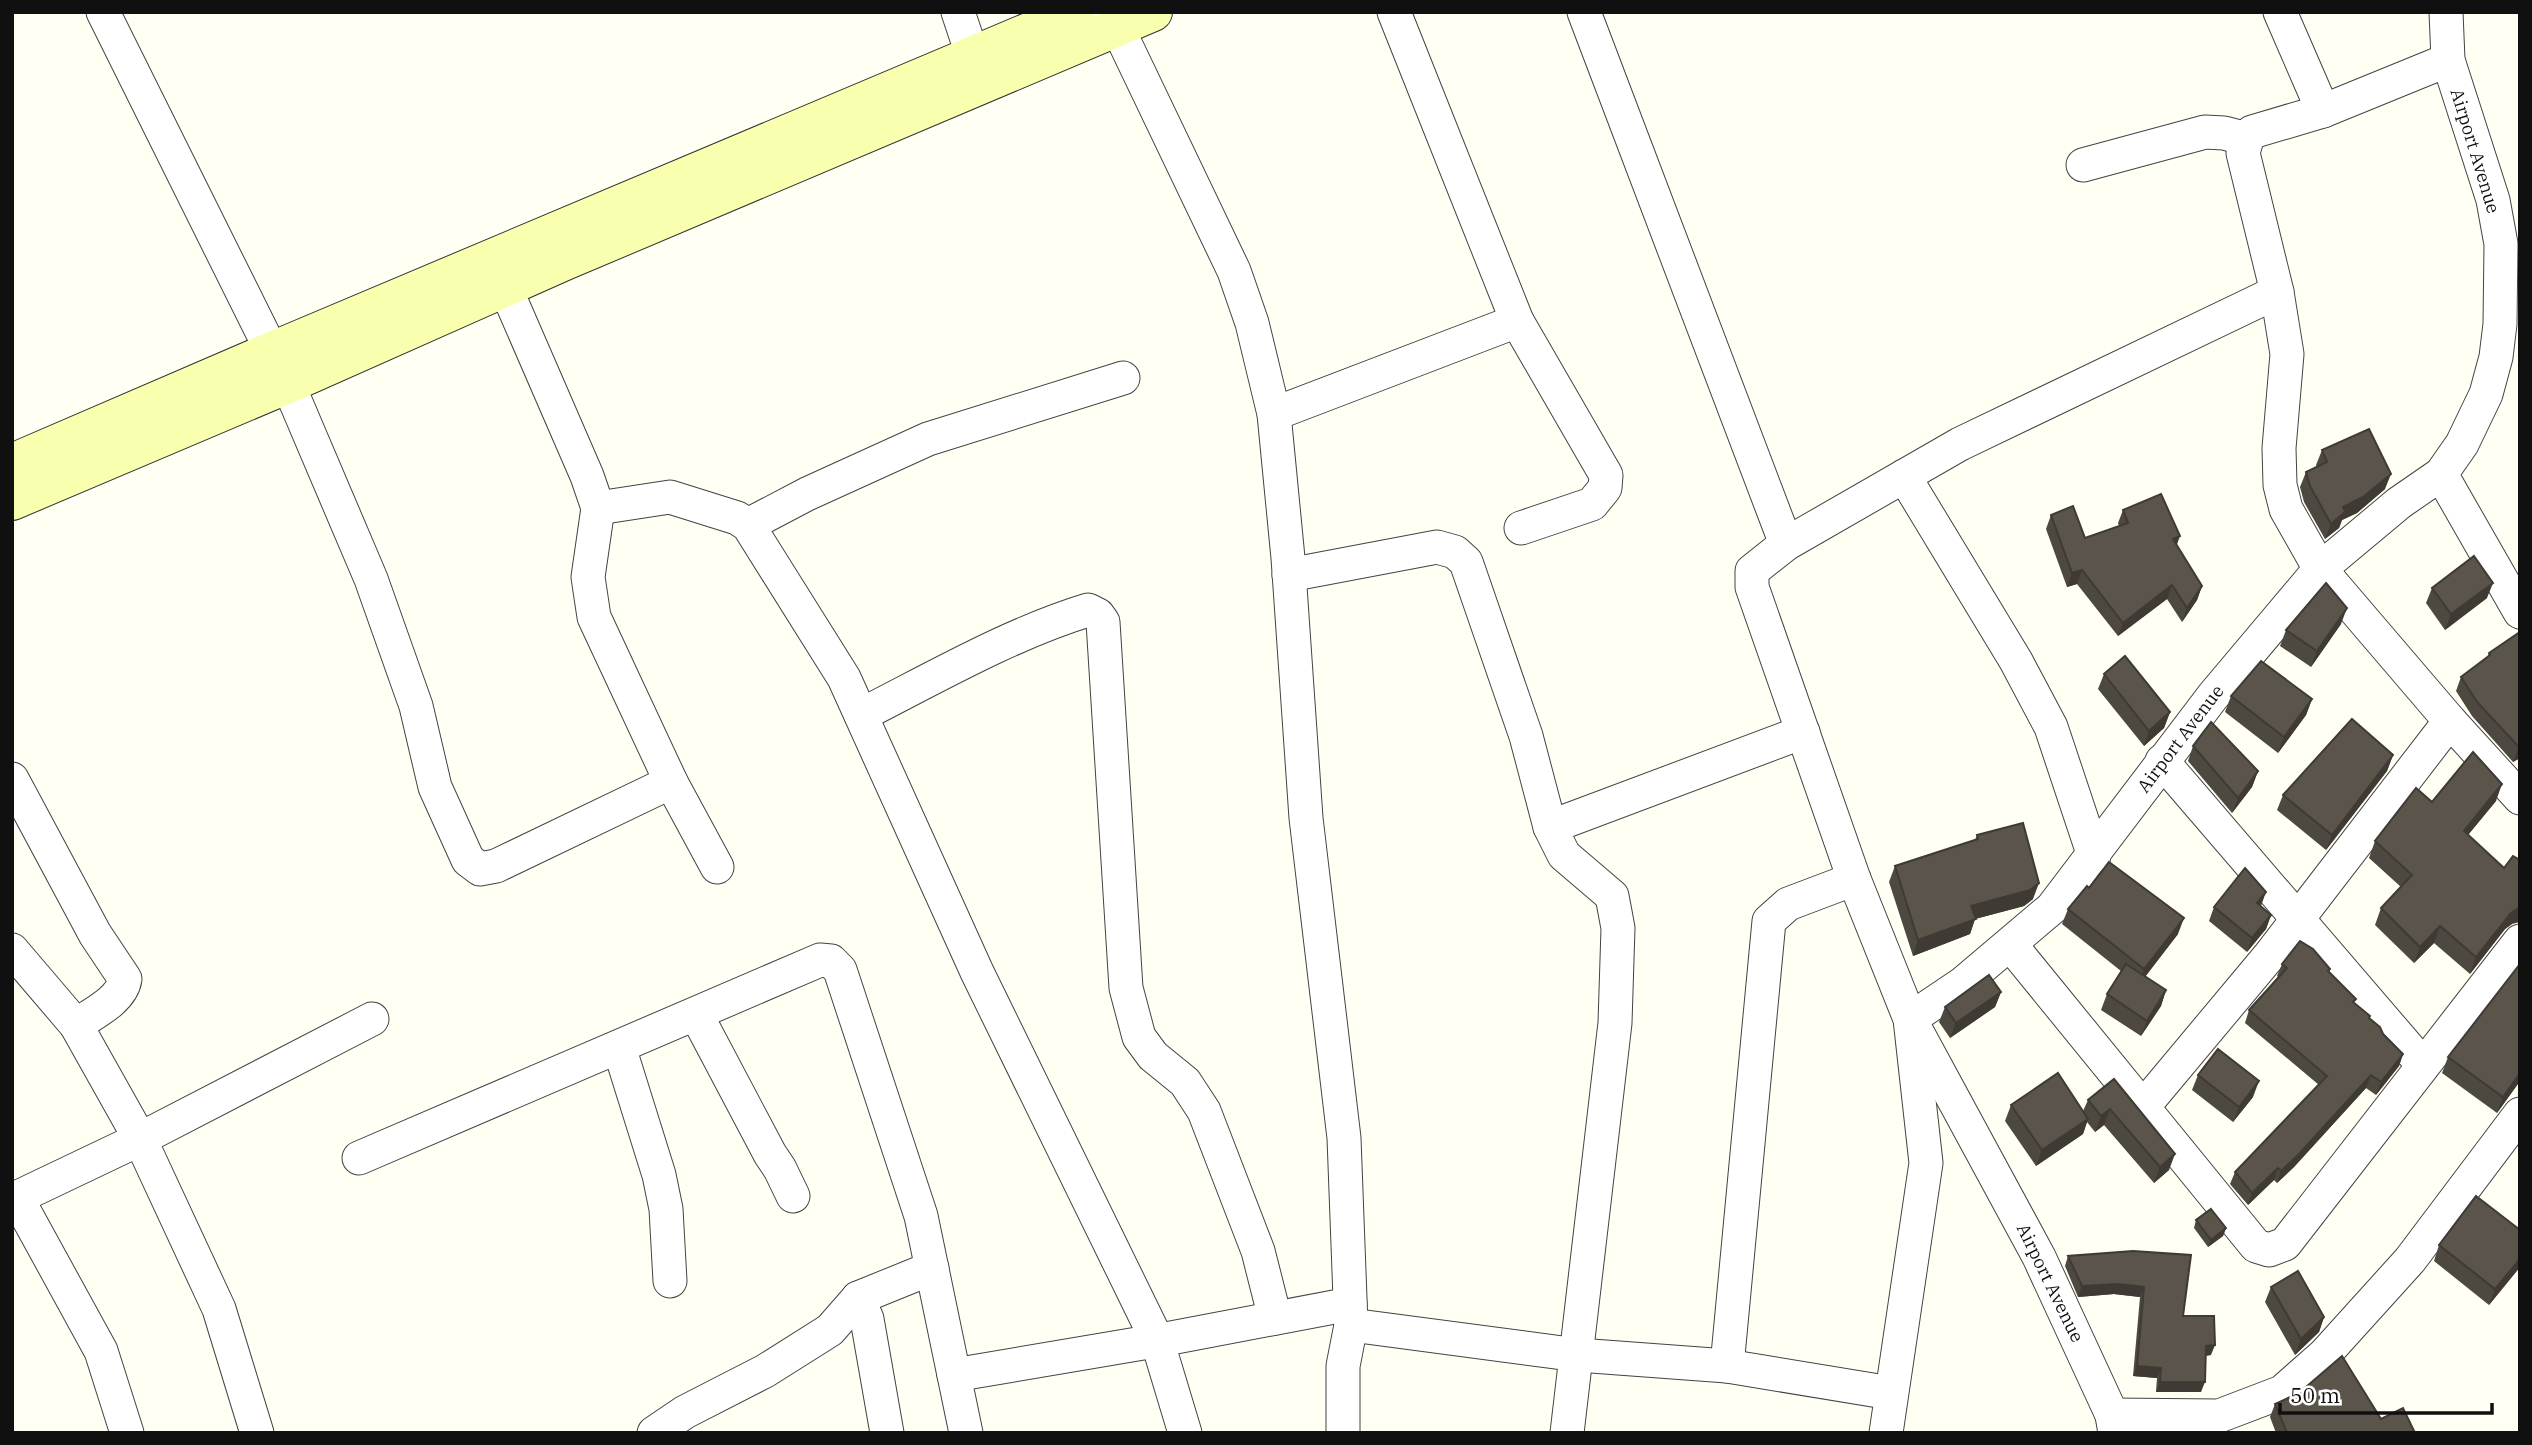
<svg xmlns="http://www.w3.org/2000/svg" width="2532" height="1445" font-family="'IBM Plex Serif',serif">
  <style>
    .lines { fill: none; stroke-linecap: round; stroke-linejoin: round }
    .street-casing { stroke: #434343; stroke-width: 35 }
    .secondary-casing { stroke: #323232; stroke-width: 40 }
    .street { stroke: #fff; stroke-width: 33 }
    .secondary { stroke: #f8ffae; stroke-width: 38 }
    .wall { fill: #4d4840 }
    .shaded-wall { fill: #3f3b34 }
    .building { fill: #5a544b; stroke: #3f3b34; stroke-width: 2 }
    .labels { text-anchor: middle; stroke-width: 7; stroke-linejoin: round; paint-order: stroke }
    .street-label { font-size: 18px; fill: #101010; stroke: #fff }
  </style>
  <rect width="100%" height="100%" fill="#fffff3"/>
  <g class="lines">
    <g class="street-casing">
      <g id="street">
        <polyline points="103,12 288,384 371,579 416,706 435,787 468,860 480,869 496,866 671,782"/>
        <polyline points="958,12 981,81"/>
        <polyline points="1110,12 1234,271 1252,323 1274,414 1288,558 1306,818 1344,1138 1351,1325 1343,1366 1343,1433"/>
        <polyline points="1394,12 1517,321 1606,475 1605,488 1592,504 1521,528"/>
        <polyline points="1584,12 1786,544"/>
        <polyline points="2280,12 2323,111"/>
        <polyline points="2448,60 2323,111 2252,132 2247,139 2243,153 2277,292 2287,354 2279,448 2280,485 2286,509 2320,569 2450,721 2520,798"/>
        <polyline points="2083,165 2205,132 2224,133 2247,139"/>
        <polyline points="505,287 587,476 598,508 588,577 594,617 671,782 717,867"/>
        <polyline points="1274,414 1517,321"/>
        <polyline points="2441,474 2520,612"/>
        <polyline points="1904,476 2016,661 2051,727 2094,856"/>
        <polyline points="598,508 670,497 737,518 748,525 844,678 977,972 1157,1340 1185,1433"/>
        <polyline points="748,525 807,494 928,439 1123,378"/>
        <polyline points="1289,575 1437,547 1455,552 1466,562 1526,736 1550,827 1564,855 1612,896 1618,928 1615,1023 1567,1433"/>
        <path d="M 861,715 C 932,679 1012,633 1088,610 L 1098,615 L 1103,622 L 1126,988 L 1139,1037 L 1153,1056 L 1185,1082 L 1204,1111 L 1258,1251 L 1275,1318"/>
        <polyline points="2162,761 2423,1065"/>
        <path d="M 12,779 L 95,934 L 125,979 C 122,1000 92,1014 76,1025"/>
        <polyline points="1550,827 1803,732"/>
        <polyline points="2010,944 2256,1246 2269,1250 2285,1244 2520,941"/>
        <polyline points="12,950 76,1025 140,1139 219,1309 257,1433"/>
        <polyline points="696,1014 770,1154 780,1169 793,1196"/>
        <polyline points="619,1047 659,1175 666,1209 670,1281"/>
        <polyline points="2143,1107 2270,955 2450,721"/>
        <polyline points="359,1158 820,960 831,961 840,970 921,1216 966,1433"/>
        <polyline points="17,1198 101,1351 127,1433"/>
        <polyline points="12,1200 140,1139 372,1019"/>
        <polyline points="1351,1325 1578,1355 1727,1366 1891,1393"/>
        <polyline points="1727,1366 1769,921 1788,904 1854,879"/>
        <polyline points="954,1375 1155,1341 1350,1304"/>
        <polyline points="2112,1415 2219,1416 2282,1392 2325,1354 2410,1260 2520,1114"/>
        <polyline points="654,1433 685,1412 765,1371 830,1330 858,1298"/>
        <polyline points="887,1433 867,1319 858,1298 932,1268"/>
        <polyline points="1886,1433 1926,1163 1910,1019 1854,879 1752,587 1752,571 1786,544 1960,444 2277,292"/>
        <path id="s1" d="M 2115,1433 L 2112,1415 L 2039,1257 L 1910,1019 L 1962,984 L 2052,908 L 2213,696 L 2320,569 L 2399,503 L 2441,474 L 2462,444 L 2486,394 L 2496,357 L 2500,324 L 2501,244 L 2493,200 L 2448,60 L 2446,12"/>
      </g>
    </g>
    <g class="secondary-casing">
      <g id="secondary">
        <polyline points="12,463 272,351 1076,12"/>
        <polyline points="12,501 288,384 565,261 1153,12"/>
      </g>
    </g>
    <use href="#street" class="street"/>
    <use href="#secondary" class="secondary"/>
  </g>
  <g class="wall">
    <polygon points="2322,450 2385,489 2357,513 2342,520 2339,528 2325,539 2304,502 2300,487 2306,472 2317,467 2316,465"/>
    <polygon points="2123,510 2177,545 2202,586 2197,600 2182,622 2167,599 2118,636 2077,584 2067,587 2046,529 2051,515 2085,538 2119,526 2118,523"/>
    <polygon points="2432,588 2487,598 2445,630 2426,603"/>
    <polygon points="2341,624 2311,667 2280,646 2286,630"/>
    <polygon points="2520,632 2520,758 2513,762 2472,716 2456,691 2461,677 2487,658 2489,653"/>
    <polygon points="2104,674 2170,712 2164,728 2144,746 2098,689"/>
    <polygon points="2231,696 2312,699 2306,715 2278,753 2225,712"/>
    <polygon points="2193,746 2258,771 2252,787 2232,813 2188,761"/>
    <polygon points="2393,755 2387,771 2326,850 2277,810 2283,795"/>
    <polygon points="2496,801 2468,835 2512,924 2505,929 2470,974 2434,943 2414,963 2375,925 2381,908 2401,887 2369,858 2375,841 2432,802"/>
    <polygon points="1977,835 2033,899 2024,906 1975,919 1970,934 1913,956 1889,882 1895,866 1975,840"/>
    <polygon points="2214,907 2261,907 2271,915 2266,929 2247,952 2209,921"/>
    <polygon points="2068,909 2178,934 2145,976 2166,990 2161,1006 2141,1036 2101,1010 2107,994 2121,971 2062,924"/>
    <polygon points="2282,964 2330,969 2329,972 2354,1003 2370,1016 2370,1019 2403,1054 2399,1066 2376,1095 2366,1088 2294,1167 2277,1183 2274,1180 2248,1205 2230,1184 2235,1172 2319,1085 2245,1023 2249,1010 2278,977 2277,976"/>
    <polygon points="2520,964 2520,1081 2497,1113 2442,1073 2448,1057"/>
    <polygon points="2001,992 1995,1007 1950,1038 1939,1022 1945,1007"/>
    <polygon points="2198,1075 2253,1097 2233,1122 2192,1090"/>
    <polygon points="2114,1079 2169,1170 2154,1183 2104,1125 2095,1132 2087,1122 2083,1134 2036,1166 2005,1121 2011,1105 2083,1111 2088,1100"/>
    <polygon points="2196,1220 2226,1228 2223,1236 2208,1247 2194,1228"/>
    <polygon points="2520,1230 2520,1267 2489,1305 2434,1261 2439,1245"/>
    <polygon points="2133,1251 2211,1355 2205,1356 2201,1392 2156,1392 2157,1378 2133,1376 2140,1297 2114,1294 2078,1297 2065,1266 2068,1256"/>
    <polygon points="2271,1287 2324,1317 2319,1332 2295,1355 2265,1302"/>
    <polygon points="2275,1404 2381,1419 2415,1433 2276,1433 2270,1417"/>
  </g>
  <g class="shaded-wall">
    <polygon points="2391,474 2385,489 2357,513 2342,520 2339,528 2325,539 2331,524 2343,507"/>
    <polygon points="2180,536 2175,550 2173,539"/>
    <polygon points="2082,570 2077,584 2067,587 2072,573"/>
    <polygon points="2493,583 2487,598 2445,630 2451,614"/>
    <polygon points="2172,585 2167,599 2118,636 2123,623"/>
    <polygon points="2202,586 2197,600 2182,622 2187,608"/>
    <polygon points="2347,608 2341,624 2311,667 2317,651"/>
    <polygon points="2312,699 2306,715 2278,753 2284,737"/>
    <polygon points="2170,712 2164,728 2144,746 2149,731"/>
    <polygon points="2519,747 2520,747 2520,758 2513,762"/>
    <polygon points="2393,755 2387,771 2326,850 2332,835"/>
    <polygon points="2258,771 2252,787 2232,813 2238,798"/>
    <polygon points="2502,784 2496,801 2458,847 2464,831"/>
    <polygon points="2039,883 2033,899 2024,906 1975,919 1970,934 1913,956 1918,940 1971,906"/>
    <polygon points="2266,892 2261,906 2252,917 2257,903"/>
    <polygon points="2518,907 2520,907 2520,922 2512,924 2505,929 2470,974 2476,957 2511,913"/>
    <polygon points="2271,915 2266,929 2247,952 2252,938"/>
    <polygon points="2184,918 2178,934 2139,985 2144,969"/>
    <polygon points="2440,926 2434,943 2414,963 2420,947"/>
    <polygon points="2166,990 2161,1006 2141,1036 2147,1021"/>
    <polygon points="2001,992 1995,1007 1950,1038 1956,1023"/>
    <polygon points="2403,1054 2399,1066 2376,1095 2381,1082"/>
    <polygon points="2520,1073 2520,1081 2497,1113 2503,1097"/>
    <polygon points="2371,1075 2366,1088 2294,1167 2277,1183 2281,1171"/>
    <polygon points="2259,1081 2253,1097 2233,1122 2239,1107"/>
    <polygon points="2110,1109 2104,1125 2095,1132 2101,1116"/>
    <polygon points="2088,1119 2083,1134 2036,1166 2042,1150"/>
    <polygon points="2175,1154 2169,1170 2154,1183 2160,1167"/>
    <polygon points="2278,1168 2274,1180 2248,1205 2252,1193"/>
    <polygon points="2226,1228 2223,1236 2208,1247 2211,1240"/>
    <polygon points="2520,1259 2520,1267 2489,1305 2495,1289"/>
    <polygon points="2118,1284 2144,1287 2140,1297 2114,1294 2078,1297 2082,1286"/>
    <polygon points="2324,1317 2319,1332 2295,1355 2301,1339"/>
    <polygon points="2215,1345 2211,1355 2202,1356 2206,1346"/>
    <polygon points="2137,1366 2161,1368 2157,1378 2133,1376"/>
    <polygon points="2160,1382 2205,1382 2201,1392 2156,1392"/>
  </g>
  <g class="building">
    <polygon points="2369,429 2391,474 2363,497 2343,507 2345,512 2331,524 2310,486 2306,472 2327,462 2322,450"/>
    <polygon points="2161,494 2180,536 2173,539 2202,586 2187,608 2172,585 2123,623 2082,570 2072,573 2051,515 2073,506 2085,538 2128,523 2123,510"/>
    <polygon points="2474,556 2493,583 2451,614 2432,588"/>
    <polygon points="2326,583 2347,608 2317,651 2286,630"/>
    <polygon points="2520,632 2520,747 2519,747 2477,702 2461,677 2490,655 2489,653"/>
    <polygon points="2125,656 2170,712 2149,731 2104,674"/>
    <polygon points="2261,661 2312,699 2284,737 2231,696"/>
    <polygon points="2352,719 2393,755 2332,835 2283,795"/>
    <polygon points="2211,722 2258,771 2238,798 2193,746"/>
    <polygon points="2473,752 2502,784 2464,831 2504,868 2513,856 2520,860 2520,907 2511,913 2476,957 2440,926 2420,947 2381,908 2412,875 2375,841 2416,788 2432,802"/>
    <polygon points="2023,823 2039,883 2030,890 1971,906 1976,919 1918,940 1895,866 1978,839 1977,835"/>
    <polygon points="2109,862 2184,918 2144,969 2068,909 2087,886 2089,888"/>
    <polygon points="2245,868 2266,892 2257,903 2271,915 2252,938 2214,907"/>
    <polygon points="2300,941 2313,949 2330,969 2328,971 2356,999 2353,1002 2370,1016 2369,1018 2380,1027 2383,1034 2403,1054 2381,1082 2371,1075 2298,1155 2281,1171 2278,1168 2252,1193 2235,1172 2327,1076 2249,1010 2287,968 2282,964"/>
    <polygon points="2126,964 2166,990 2147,1021 2107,994"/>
    <polygon points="2520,964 2520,1073 2503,1097 2448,1057"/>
    <polygon points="1989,975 2001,992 1956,1023 1945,1007"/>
    <polygon points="2218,1049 2259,1081 2239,1107 2198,1075"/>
    <polygon points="2058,1073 2088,1119 2042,1150 2011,1105"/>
    <polygon points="2114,1079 2175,1154 2160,1167 2110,1109 2101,1116 2088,1100"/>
    <polygon points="2476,1196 2520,1230 2520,1259 2495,1289 2439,1245"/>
    <polygon points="2211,1209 2226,1228 2211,1240 2196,1220"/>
    <polygon points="2133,1251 2191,1255 2183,1316 2214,1316 2215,1345 2206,1346 2205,1382 2160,1382 2161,1368 2137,1366 2144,1287 2118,1284 2082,1286 2068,1256"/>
    <polygon points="2298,1271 2324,1317 2301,1339 2271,1287"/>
    <polygon points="2342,1356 2381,1419 2403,1408 2415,1433 2287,1433 2275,1404 2299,1393"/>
  </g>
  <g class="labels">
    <g class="street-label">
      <text transform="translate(2475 151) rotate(73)" y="6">Airport Avenue</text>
      <text dy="6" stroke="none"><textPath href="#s1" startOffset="856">Airport Avenue</textPath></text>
      <text transform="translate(2050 1283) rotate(64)" y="6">Airport Avenue</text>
    </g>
  </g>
  <rect width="2532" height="1445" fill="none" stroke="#101010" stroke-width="28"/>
  <path d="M2280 1403v10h212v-10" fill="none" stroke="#101010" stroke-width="3.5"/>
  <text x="2290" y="1403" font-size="21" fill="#101010" stroke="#ffffff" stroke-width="5" paint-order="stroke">50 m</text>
</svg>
